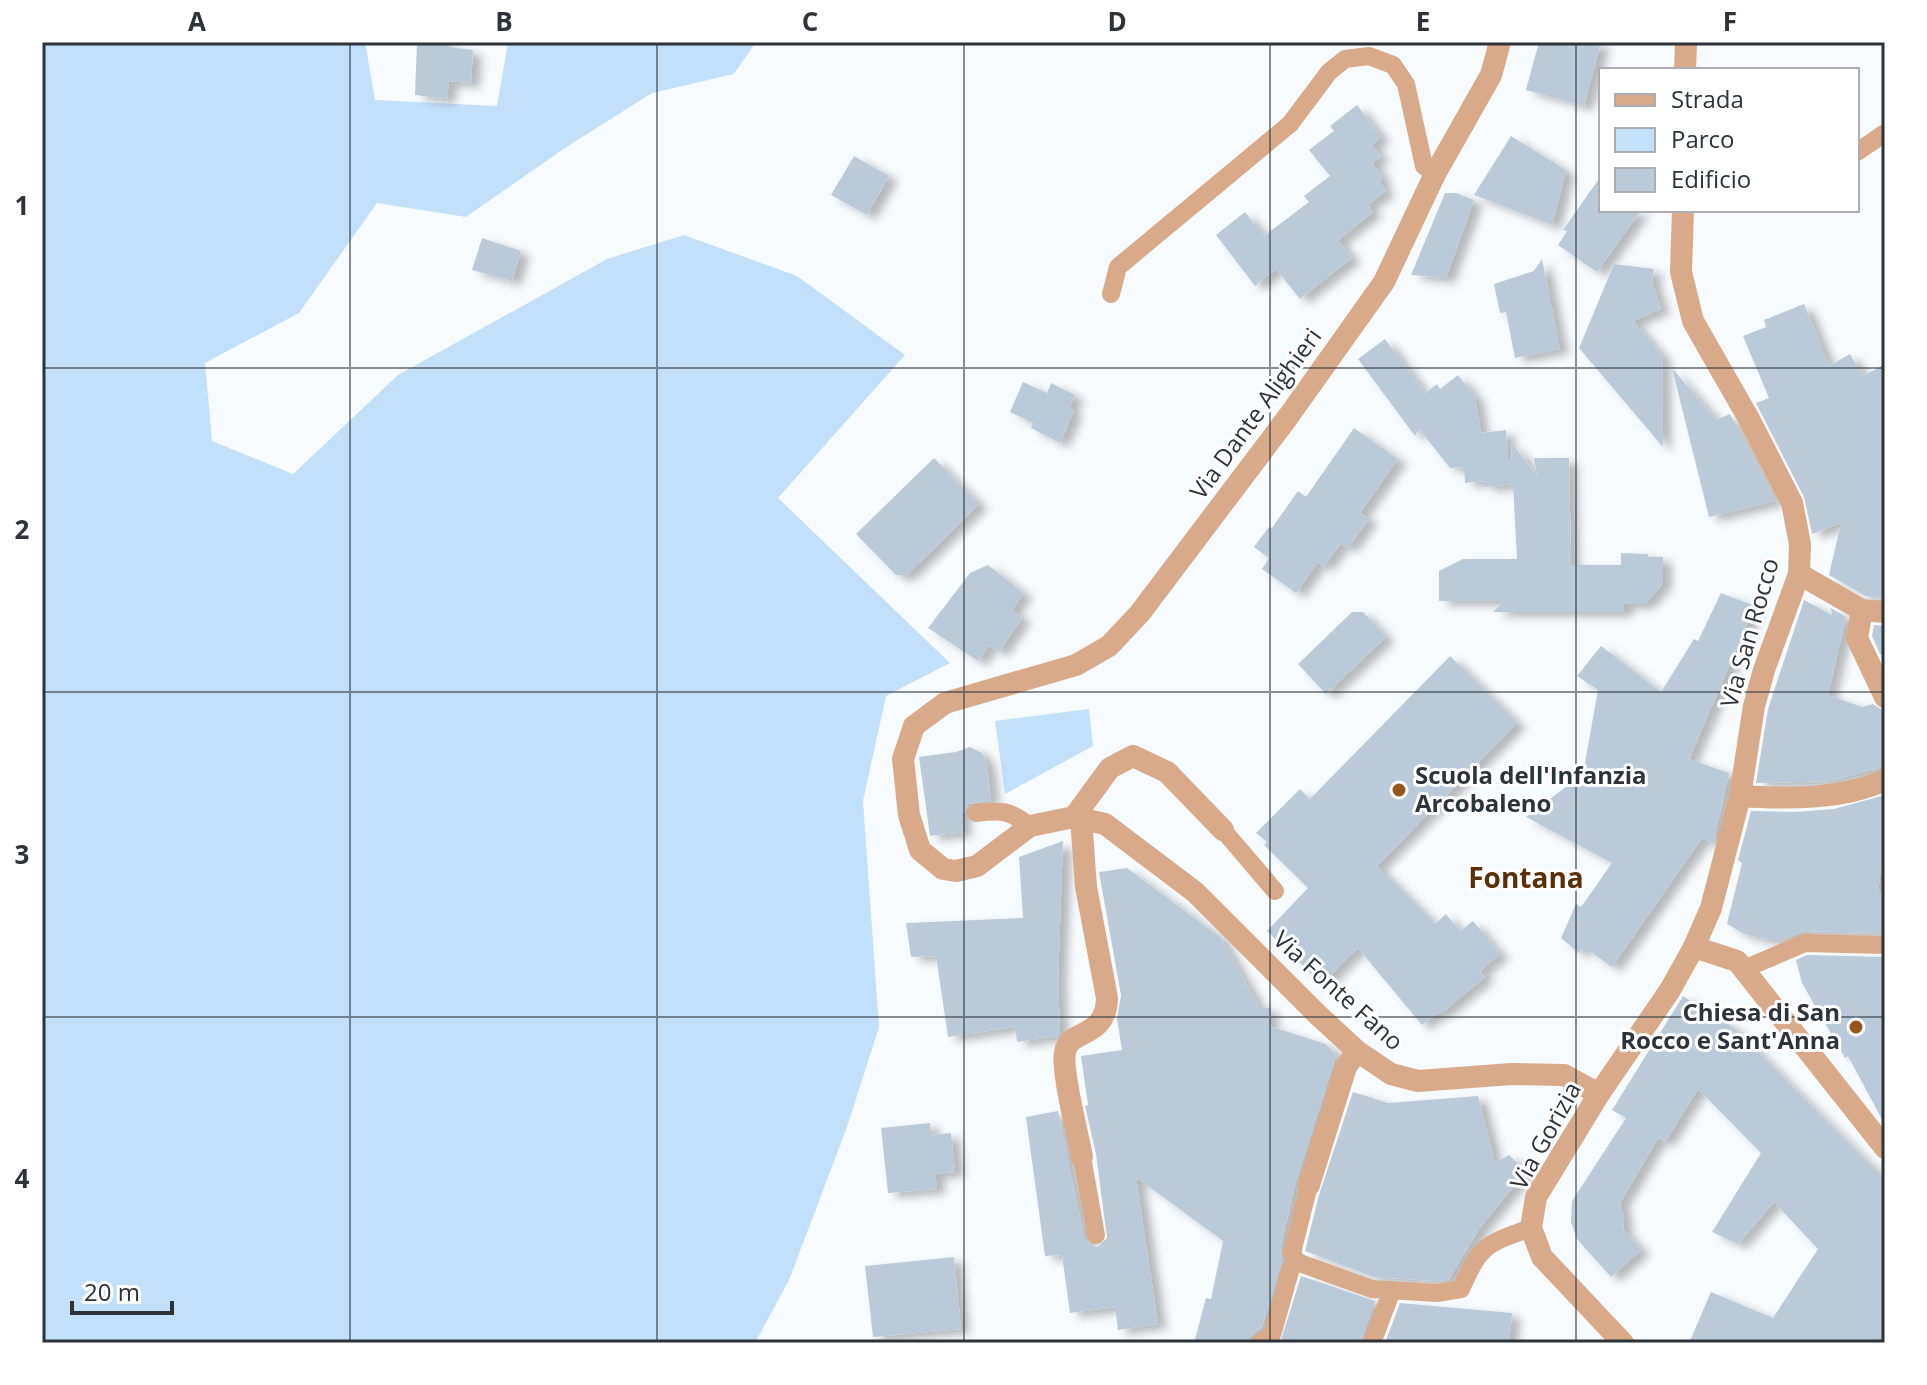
<svg xmlns="http://www.w3.org/2000/svg" width="1927" height="1385" font-family="'Open Sans',sans-serif">
  <style>
    .green { fill: #c3e0fa }
    .building { fill: #bacad9; filter: url(#shadow) }
    .lines { fill: none; stroke-linecap: round; stroke-linejoin: round }
    .service { stroke: #d8aa89; stroke-width: 18 }
    .minor { stroke: #d8aa89; stroke-width: 22 }
    .grid { fill: none; stroke: #2d3339; stroke-width: 2; stroke-opacity: 0.55 }
    .poi-dot { fill: #95551e; stroke: #fff; stroke-width: 3 }
    .labels { text-anchor: middle; stroke-width: 6; stroke-linejoin: round; paint-order: stroke }
    .street-label { font-size: 24px; fill: #2d3339; stroke: #fff }
    .poi-label { font-size: 24px; font-weight: bold; fill: #2d3339; stroke: #fff; text-anchor: start }
    .quarter-label { font-size: 28px; font-weight: bold; fill: #5b3008; stroke: #fff }
    .neatline { fill: none; stroke: #2d3339; stroke-width: 3 }
    .grid-label { font-size: 26px; text-anchor: middle; font-weight: bold; fill: #2d3339 }
  </style>
  <defs>
    <filter id="shadow"><feDropShadow dx="9" dy="5" stdDeviation="4" flood-color="#0004"/></filter>
  </defs>
  <rect width="100%" height="100%" fill="#f8fbfe"/>
  <g class="green">
    <polygon points="42,42 365,42 375,100 497,106 508,42 756,42 734,74 652,93 565,148 466,217 377,203 299,313 205,363 212,441 293,474 398,375 607,259 684,235 797,276 905,355 778,498 950,663 886,696 863,801 879,1027 847,1127 789,1280 755,1343 42,1343"/>
    <polygon points="1089,709 1093,746 1005,794 995,721"/>
  </g>
  <g class="building">
    <polygon points="417,42 450,42 449,47 473,50 471,83 449,81 447,99 415,95"/>
    <polygon points="1539,42 1601,42 1584,106 1526,90"/>
    <polygon points="1357,105 1381,137 1372,145 1381,157 1372,163 1383,178 1379,181 1386,191 1368,205 1373,212 1338,240 1352,258 1300,299 1276,269 1255,286 1216,235 1245,212 1264,236 1309,202 1304,196 1330,176 1309,150 1334,131 1330,126"/>
    <polygon points="1511,136 1566,170 1552,225 1474,195"/>
    <polygon points="854,156 889,176 867,215 831,195"/>
    <polygon points="1601,176 1601,210 1641,210 1597,272 1558,245 1567,231 1563,230"/>
    <polygon points="1445,193 1456,193 1474,200 1446,278 1411,275"/>
    <polygon points="482,238 521,251 512,281 472,270"/>
    <polygon points="1542,259 1560,349 1515,358 1506,312 1500,313 1494,284 1534,271"/>
    <polygon points="1614,264 1654,269 1652,282 1661,309 1633,321 1662,356 1663,447 1579,348"/>
    <polygon points="1804,304 1829,366 1850,354 1863,376 1885,364 1885,598 1866,596 1829,575 1841,523 1812,534 1804,497 1756,403 1769,398 1743,336 1766,327 1764,320"/>
    <polygon points="1385,339 1425,393 1437,384 1440,389 1458,375 1475,397 1481,433 1506,430 1508,458 1512,458 1511,442 1537,476 1534,458 1569,458 1571,565 1621,565 1621,553 1648,554 1648,557 1663,557 1663,583 1645,604 1624,604 1624,612 1493,612 1504,601 1439,601 1439,571 1463,559 1517,559 1513,484 1485,487 1485,481 1465,483 1464,467 1450,468 1419,429 1415,436 1358,359"/>
    <polygon points="1672,368 1716,420 1730,414 1775,501 1709,517"/>
    <polygon points="1023,382 1047,393 1051,383 1075,395 1069,409 1074,411 1060,443 1031,428 1033,423 1010,412"/>
    <polygon points="1354,428 1398,459 1360,513 1369,519 1348,548 1341,543 1324,567 1318,562 1296,593 1262,569 1269,558 1254,547 1269,527 1272,528 1298,491 1306,497"/>
    <polygon points="934,458 979,504 907,575 896,575 856,534"/>
    <polygon points="988,565 1024,593 1012,610 1022,618 999,652 989,645 978,661 928,628 970,573"/>
    <polygon points="1721,593 1755,606 1689,759 1729,773 1713,844 1702,838 1612,967 1584,947 1579,953 1561,938 1576,904 1581,907 1612,863 1526,817 1583,774 1598,690 1577,676 1601,646 1661,692 1694,639 1698,641"/>
    <polygon points="1804,600 1832,615 1831,608 1846,617 1828,695 1862,707 1873,704 1883,711 1885,715 1885,766 1830,781 1756,783 1768,709"/>
    <polygon points="1352,612 1363,612 1386,637 1326,694 1298,664"/>
    <polygon points="1874,625 1885,626 1885,656 1880,654 1872,636"/>
    <polygon points="1450,656 1517,723 1377,866 1435,924 1446,914 1460,931 1473,921 1500,954 1480,971 1485,977 1443,1012 1436,1014 1422,1025 1358,948 1322,984 1267,931 1308,888 1264,845 1267,842 1256,833 1300,789 1310,799"/>
    <polygon points="970,747 982,753 987,764 991,800 968,804 964,814 961,814 963,832 930,836 919,757 956,752"/>
    <polygon points="1885,795 1885,830 1878,892 1885,893 1885,933 1805,931 1780,940 1769,940 1744,934 1727,924 1742,863 1738,860 1751,811 1795,812 1834,809"/>
    <polygon points="1063,841 1058,979 1060,1033 1057,1036 1017,1042 1015,1027 948,1037 936,956 911,957 906,923 1023,918 1019,857"/>
    <polygon points="1127,868 1220,937 1259,1007 1271,1008 1269,1026 1326,1044 1336,1055 1296,1181 1280,1250 1282,1260 1262,1327 1250,1337 1248,1343 1194,1343 1206,1298 1211,1299 1223,1241 1136,1177 1158,1324 1118,1330 1115,1307 1070,1313 1062,1255 1045,1256 1026,1117 1058,1111 1084,1238 1091,1246 1097,1247 1107,1238 1096,1154 1085,1106 1088,1105 1081,1056 1122,1050 1117,1019 1121,995 1099,872"/>
    <polygon points="1807,955 1885,957 1885,1125 1848,1056 1845,1058 1802,983 1796,960"/>
    <polygon points="1683,996 1734,1028 1885,1180 1885,1343 1689,1343 1711,1292 1773,1318 1818,1249 1774,1202 1738,1244 1712,1232 1761,1153 1698,1089 1665,1142 1658,1138 1620,1203 1624,1217 1623,1229 1641,1250 1611,1277 1577,1239 1571,1222 1572,1201 1626,1118 1612,1110"/>
    <polygon points="1353,1092 1388,1103 1478,1096 1495,1163 1509,1155 1526,1171 1479,1229 1449,1279 1436,1281 1374,1277 1305,1251 1319,1195"/>
    <polygon points="930,1123 931,1135 951,1133 955,1172 935,1174 937,1189 888,1193 881,1128"/>
    <polygon points="954,1257 961,1329 873,1337 865,1266"/>
    <polygon points="1301,1276 1375,1301 1360,1343 1280,1343"/>
    <polygon points="1400,1303 1512,1313 1509,1343 1385,1343"/>
  </g>
  <g class="lines">
    <g class="service">
      <polyline points="1857,152 1885,133"/>
      <polyline points="1111,294 1118,267 1290,124 1329,72 1345,59 1369,56 1393,65 1406,84 1424,166 1435,174"/>
      <path d="M 976,813 C 1002,810 1009,810 1030,826"/>
      <polyline points="1223,830 1275,891"/>
      <polyline points="1744,969 1805,943 1885,945"/>
      <polyline points="1082,1157 1096,1235"/>
      <path d="M 1309,1185 L 1292,1253 L 1297,1262 L 1372,1289 L 1437,1293 L 1461,1289 C 1481,1244 1486,1244 1531,1228"/>
      <polyline points="1260,1343 1272,1335 1291,1268 1297,1262"/>
      <polyline points="1372,1343 1392,1290"/>
    </g>
    <g class="minor">
      <polyline points="1500,42 1491,75 1435,174 1384,282 1288,417 1140,613 1109,646 1076,665 945,703 914,726 903,759 909,815 920,850 943,869 956,871 977,866 1030,826 1074,817 1105,824 1195,892 1318,1015 1357,1051 1391,1074 1418,1081 1511,1074 1564,1075 1599,1094"/>
      <polyline points="1685,70 1686,42"/>
      <polyline points="1799,574 1862,610 1857,638 1885,697"/>
      <polyline points="1862,610 1885,612"/>
      <path d="M 1740,796 C 1786,799 1842,800 1885,780"/>
      <polyline points="1074,817 1110,768 1133,756 1167,772 1223,830"/>
      <path d="M 1081,818 L 1086,887 L 1107,998 C 1106,1040 1069,1028 1065,1052 C 1061,1071 1078,1134 1082,1157"/>
      <polyline points="1694,947 1737,961 1885,1148"/>
      <polyline points="1309,1185 1346,1067 1357,1051"/>
      <polyline points="1623,1343 1542,1257 1531,1228 1536,1197 1599,1094 1670,990 1694,947 1711,908 1740,796 1754,706 1764,670 1799,574 1800,544 1792,503 1749,419 1693,321 1681,272 1683,210"/>
    </g>
  </g>
  <path class="grid" d="M 350,42 L 350,1343M 657,42 L 657,1343M 964,42 L 964,1343M 1270,42 L 1270,1343M 1576,42 L 1576,1343M 42,368 L 1885,368M 42,692 L 1885,692M 42,1017 L 1885,1017"/>
  <g class="poi-dot">
    <circle cx="1399" cy="790" r="8"/>
    <circle cx="1856" cy="1027" r="8"/>
  </g>
  <g class="labels">
    <g class="street-label">
      <text transform="translate(1256 414) rotate(-54)" y="8">Via Dante Alighieri</text>
      <text transform="translate(1750 633) rotate(-74)" y="8">Via San Rocco</text>
      <text transform="translate(1338 991) rotate(42)" y="8">Via Fonte Fano</text>
      <text transform="translate(1546 1136) rotate(-61)" y="8">Via Gorizia</text>
    </g>
    <g class="poi-label">
      <text x="1415" y="784">Scuola dell'Infanzia<tspan x="1415" dy="28">Arcobaleno</tspan></text>
      <text x="1840" y="1021" text-anchor="end">Chiesa di San<tspan x="1840" dy="28">Rocco e Sant'Anna</tspan></text>
    </g>
    <g class="quarter-label">
      <text x="1526" y="888">Fontana</text>
    </g>
  </g>
  <rect width="1927" height="1385" fill="none" stroke="#ffffff" stroke-width="88"/>
  <rect x="1599" y="68" width="260" height="144" fill="#ffffff" stroke="#abadb0" stroke-width="2"/>
  <rect x="1615" y="94" width="40" height="12" fill="#d8aa89" stroke="#abadb0" stroke-width="2"/>
  <text x="1671" y="108" font-size="24" fill="#2d3339">Strada</text>
  <rect x="1615" y="128" width="40" height="24" fill="#c3e0fa" stroke="#abadb0" stroke-width="2"/>
  <text x="1671" y="148" font-size="24" fill="#2d3339">Parco</text>
  <rect x="1615" y="168" width="40" height="24" fill="#bacad9" stroke="#abadb0" stroke-width="2"/>
  <text x="1671" y="188" font-size="24" fill="#2d3339">Edificio</text>
  <path d="M72 1301v12h100v-12" fill="none" stroke="#2d3339" stroke-width="4"/>
  <text x="84" y="1301" font-size="24" fill="#2d3339" stroke="#ffffff" stroke-width="6" paint-order="stroke">20 m</text>
  <rect x="44" y="44" width="1839" height="1297" class="neatline"/>
  <g class="grid-label">
    <text x="197" y="31">A</text>
    <text x="504" y="31">B</text>
    <text x="810" y="31">C</text>
    <text x="1117" y="31">D</text>
    <text x="1423" y="31">E</text>
    <text x="1730" y="31">F</text>
    <text x="22" y="215">1</text>
    <text x="22" y="539">2</text>
    <text x="22" y="864">3</text>
    <text x="22" y="1188">4</text>
  </g>
</svg>
